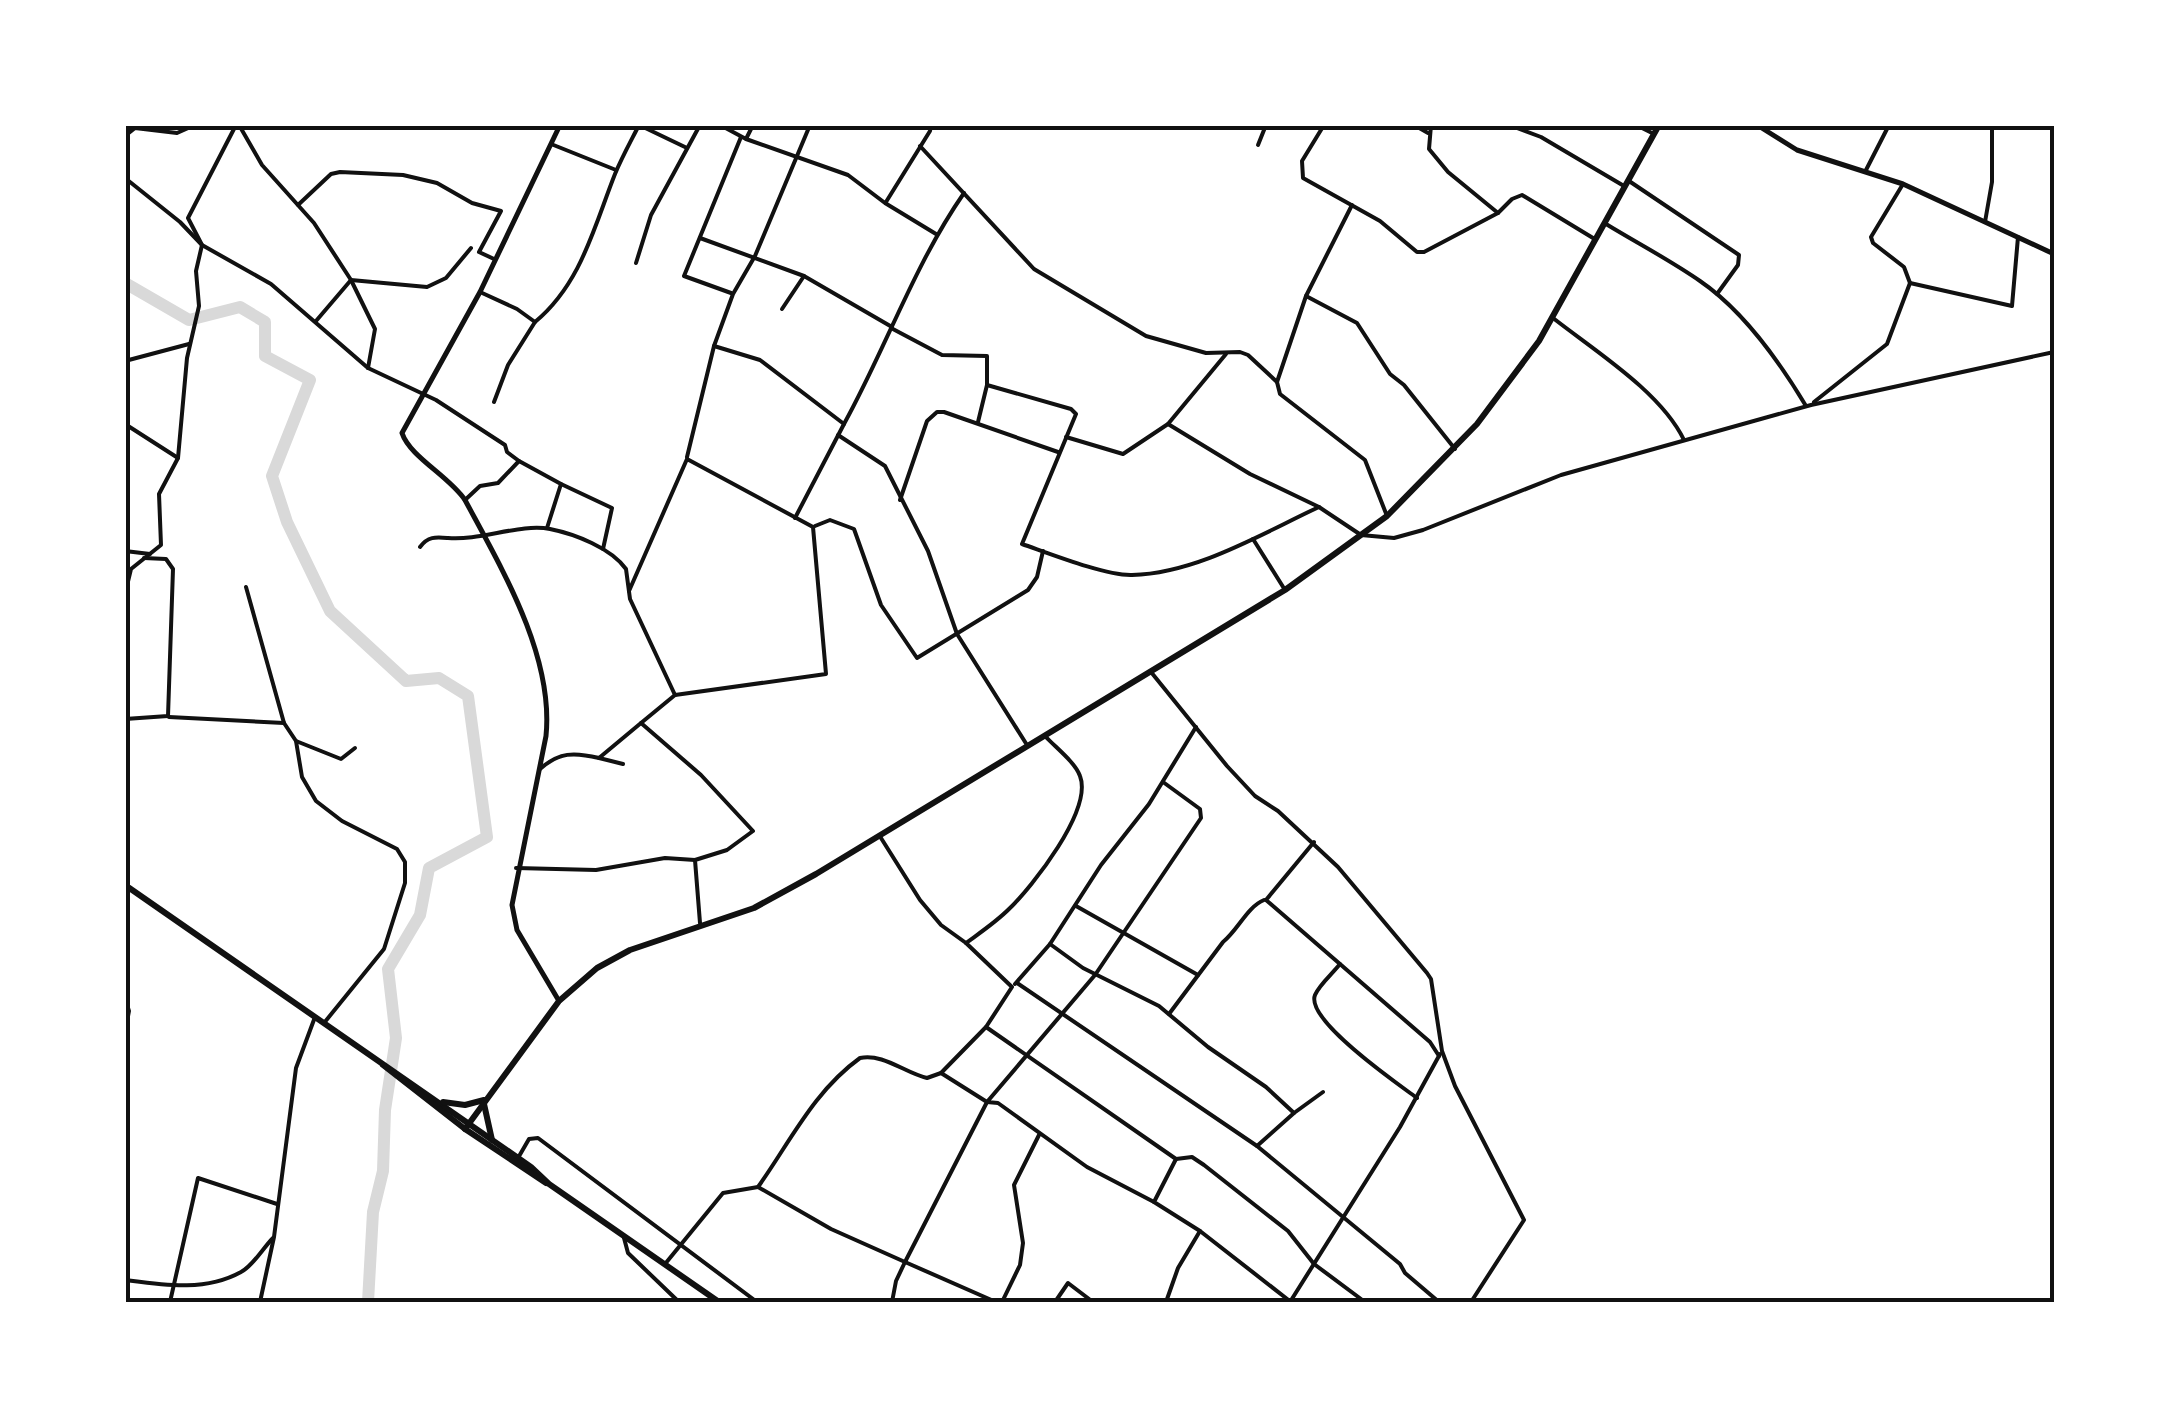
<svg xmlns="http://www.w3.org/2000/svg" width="2179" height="1427" font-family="Cabin,sans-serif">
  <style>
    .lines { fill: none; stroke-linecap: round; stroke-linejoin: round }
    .river { stroke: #d9d9d9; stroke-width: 12 }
    .minor { stroke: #111; stroke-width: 4 }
    .tertiary { stroke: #111; stroke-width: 5 }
    .primary { stroke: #111; stroke-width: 6 }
    .neatline { fill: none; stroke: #111; stroke-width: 4 }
  </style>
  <rect width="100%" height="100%" fill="#fff"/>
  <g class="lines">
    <polyline class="river" points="125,283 189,320 240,307 265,322 265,356 310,380 272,476 287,522 330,611 406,681 439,678 468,696 487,837 429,868 420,915 388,969 396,1038 385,1110 383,1171 373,1212 368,1302"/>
    <g class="minor">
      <polyline points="239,125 262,165 314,223 351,280 375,329 368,368"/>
      <polyline points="639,125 687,148"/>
      <polyline points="720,125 746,139 848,175 885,203 936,234"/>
      <polyline points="1324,125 1302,161 1303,178 1380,221 1417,252 1424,252 1498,213 1512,199 1522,195 1593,238"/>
      <polyline points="1414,125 1428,133"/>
      <polyline points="1431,125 1429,149 1448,172 1498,213"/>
      <polyline points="1509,125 1541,137 1624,186"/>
      <polyline points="1636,125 1654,134"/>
      <polyline points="125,136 135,128 177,133 195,125"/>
      <polyline points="746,139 753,125"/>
      <polyline points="551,144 616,170"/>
      <polyline points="1258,145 1266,125"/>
      <polyline points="920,146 1034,269 1146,336 1206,353 1240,352 1248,355 1277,382 1280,394 1365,460 1387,516"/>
      <polyline points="1866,170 1889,125"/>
      <polyline points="125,178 180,222 202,245 271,284 368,368 436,400 505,445 507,452 519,461"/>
      <polyline points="1629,181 1739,255 1738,265 1717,294"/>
      <polyline points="886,202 930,131 931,125"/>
      <polyline points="298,205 331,174 340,172 403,175 437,183 472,203 501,211 479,252 494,259"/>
      <polyline points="1985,222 1992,182 1992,125"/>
      <path d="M 1606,224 C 1637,243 1670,260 1700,281 C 1744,311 1779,361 1806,406"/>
      <polyline points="700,238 804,276 892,327"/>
      <polyline points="636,263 651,215 700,125"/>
      <polyline points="1910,283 2012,306 2018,237"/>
      <path d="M 480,292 L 517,309 L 535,322 C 581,284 594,227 615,174 C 622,157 631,141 639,125"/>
      <polyline points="731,293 684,276 741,137"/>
      <polyline points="1306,296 1357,323 1390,374 1404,385 1455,449"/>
      <polyline points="782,309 804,276"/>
      <path d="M 1553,318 C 1595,351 1661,392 1684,440"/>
      <polyline points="316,321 351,280 427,287 446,278 471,248"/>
      <polyline points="891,328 942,355 987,356 987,385 978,422"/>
      <polyline points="714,346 760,360 844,424 795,518"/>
      <polyline points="125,361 189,344"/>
      <polyline points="1277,382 1306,296 1352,205"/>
      <path d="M 987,385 L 1071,409 L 1076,414 L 1022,544 C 1048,553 1106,576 1132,575 C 1197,573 1261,534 1319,507"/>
      <polyline points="494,402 508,365 535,322"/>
      <polyline points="1814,402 1887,344 1910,283 1904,267 1873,243 1871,237 1903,184"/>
      <polyline points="125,424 178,458"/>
      <path d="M 844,424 C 886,348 914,265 964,193"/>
      <polyline points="1168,424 1250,474 1319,507 1361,535 1394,538 1423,530 1561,475 1811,405 2054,352"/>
      <polyline points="838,435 885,466 928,551 957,634 1027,745"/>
      <polyline points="1066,437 1123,454 1168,424 1226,354"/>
      <polyline points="687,457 714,346 733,294 755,256 810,125"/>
      <polyline points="561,484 612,508 603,549"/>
      <polyline points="465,500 480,486 498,483 519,461 561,484 547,528"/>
      <polyline points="900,500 927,421 937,412 944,412 1058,452"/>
      <polyline points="815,526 830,520 854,529 881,605 917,658 1028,590 1037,577 1043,551"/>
      <polyline points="1253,539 1285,590"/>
      <path d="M 420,547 C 428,536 436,537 448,538 C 480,541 521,523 550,529 C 575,534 611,548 626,569 L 630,599 L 675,695"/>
      <polyline points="125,551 150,554"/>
      <polyline points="246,587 284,723 296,741 302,777 316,801 342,821 397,849 405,862 405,883 384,949 324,1023"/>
      <polyline points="629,591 687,459 813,527 826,674 675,695 641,723"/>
      <polyline points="125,594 131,569 161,545 159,494 178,458 187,358 199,306 196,271 202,245 188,218 236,125"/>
      <polyline points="1151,672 1227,766 1255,796 1278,811 1338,867 1427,973 1431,979 1442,1051 1455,1086 1524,1220 1471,1302"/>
      <polyline points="169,717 284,723"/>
      <polyline points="125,719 168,716 173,569 166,559 144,558"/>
      <polyline points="296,741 341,759 355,748"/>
      <polyline points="599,758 623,764"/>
      <path d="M 540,769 C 559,752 574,752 599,758 L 641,723 L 701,775 L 753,831 L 727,850 L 695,860 L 700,923"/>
      <polyline points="881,838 920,900 941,925 966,943 1012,987 986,1027 1176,1159 1154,1202 1200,1231 1178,1268 1166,1302"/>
      <polyline points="1314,842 1266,900 1430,1042 1439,1056"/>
      <polyline points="516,868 596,870 665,858 695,860"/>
      <polyline points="1076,906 1198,975"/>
      <path d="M 966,943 C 981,932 996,922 1009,909 C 1032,887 1093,810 1080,776 C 1075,762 1055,747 1045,736"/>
      <polyline points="1050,944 1083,968 1159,1006 1208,1047 1266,1087 1294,1113 1323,1092"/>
      <path d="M 1340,964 C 1333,973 1319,985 1315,995 C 1305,1020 1398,1084 1417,1098"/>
      <polyline points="1017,983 1257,1146 1400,1264 1405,1273 1439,1302"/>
      <polyline points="1015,984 1050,944 1101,865 1149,804 1196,727"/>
      <polyline points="125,998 129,1011 125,1032"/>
      <path d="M 1169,1014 L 1223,942 C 1238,930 1247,907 1264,900"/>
      <polyline points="1257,1146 1294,1113"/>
      <polyline points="518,1158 529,1139 538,1138 757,1302"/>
      <polyline points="1176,1159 1192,1157 1204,1165 1288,1231 1314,1264 1365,1302"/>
      <polyline points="758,1187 831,1229 905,1262 987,1102 941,1073 986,1027"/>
      <polyline points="1154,1202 1087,1167 998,1103 987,1102 1095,975 1201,818 1200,809 1163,782"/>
      <polyline points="1200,1231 1291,1302"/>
      <polyline points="624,1238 628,1253 679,1302"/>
      <path d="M 665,1264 L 723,1193 L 758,1187 C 790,1142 814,1091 860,1058 C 883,1053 905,1073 927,1078 L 941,1073"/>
      <path d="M 125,1280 C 163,1285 205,1292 241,1272 C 253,1266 263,1248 273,1238"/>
      <polyline points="170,1302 198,1178 277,1204"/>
      <polyline points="260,1302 274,1237 296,1068 315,1017"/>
      <polyline points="892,1302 896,1281 905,1262 996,1302"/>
      <polyline points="1002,1302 1020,1265 1023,1243 1014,1185 1039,1135"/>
      <polyline points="1055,1302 1068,1283 1093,1302"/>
      <polyline points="1290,1302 1400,1127 1440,1054"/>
    </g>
    <g class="tertiary">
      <polyline points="1757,125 1797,150 1903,184 2054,254"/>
      <path d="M 559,1001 L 517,930 L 512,905 L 546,736 C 554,656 502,569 465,500 C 449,476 410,457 402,433 L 480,292 L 560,125"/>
    </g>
    <g class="primary">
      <polyline points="125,885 531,1167 549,1184 719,1302"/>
      <polyline points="383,1065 465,1129 546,1183"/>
      <polyline points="443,1102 465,1105 484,1100"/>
      <polyline points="484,1104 492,1140"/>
      <polyline points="465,1129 559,1001 597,968 630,950 754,908 816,874 1285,590 1387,516 1477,424 1539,341 1659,125"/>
    </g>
  </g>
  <rect width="2179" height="1427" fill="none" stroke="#ffffff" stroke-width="255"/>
  <rect x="128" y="128" width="1924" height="1172" class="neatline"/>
</svg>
